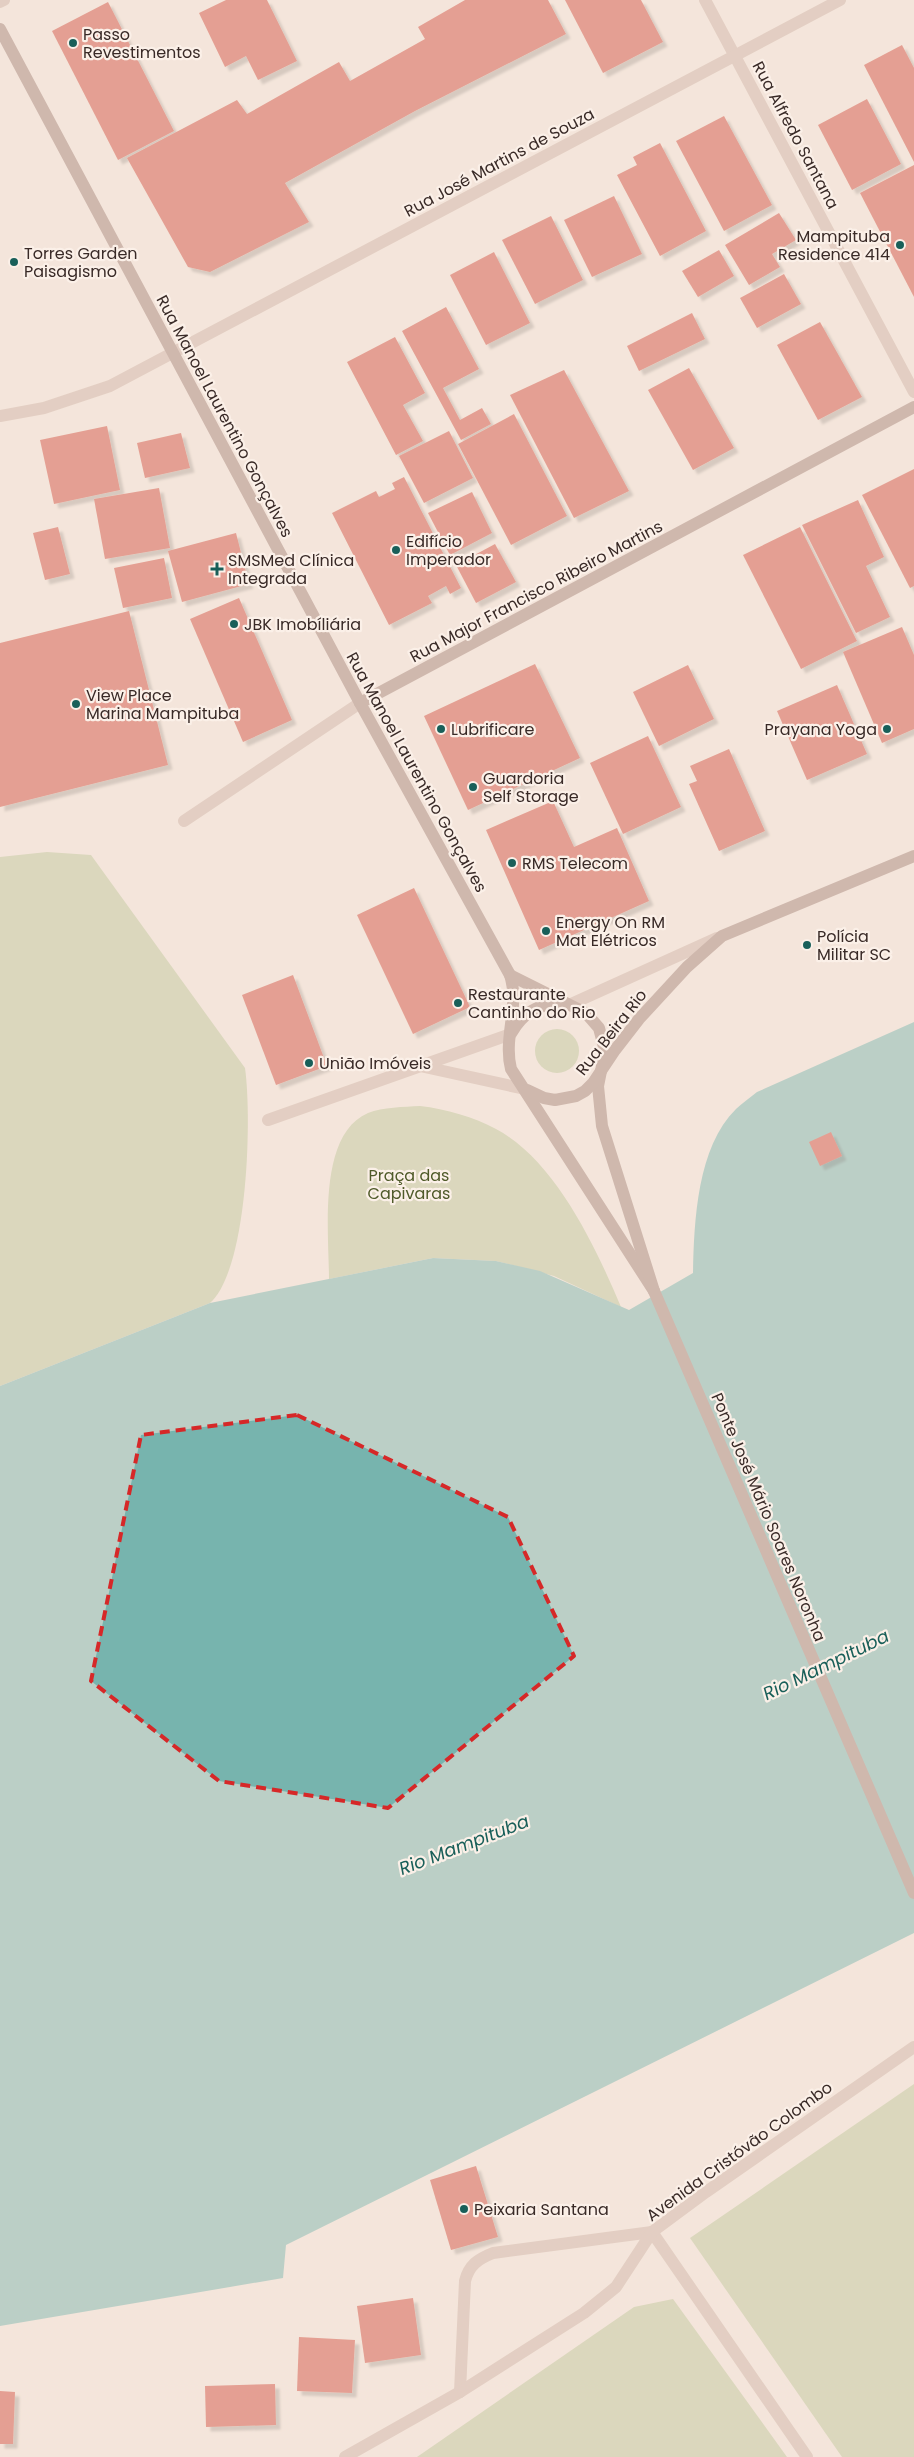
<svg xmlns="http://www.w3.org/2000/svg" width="914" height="2457" font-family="Poppins,sans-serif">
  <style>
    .green { fill: #bcc599 }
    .water { fill: #77b4ae }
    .building { fill: #d14b3c; filter: url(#shadow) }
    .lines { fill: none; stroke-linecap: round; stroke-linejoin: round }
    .street { stroke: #ceb2a6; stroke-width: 12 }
    .secondary { stroke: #a28077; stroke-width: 12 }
    .marked { fill: none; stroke: #d62828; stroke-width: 4; stroke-dasharray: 10 6; stroke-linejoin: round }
    .poi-dot { fill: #195f59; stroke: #fbf0e8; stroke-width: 2 }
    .labels { text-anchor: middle; stroke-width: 4.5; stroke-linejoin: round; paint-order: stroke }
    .poi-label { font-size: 16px; fill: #392a27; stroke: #fbf0e8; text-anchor: start }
    .street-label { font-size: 16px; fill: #392a27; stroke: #fbf0e8 }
    .park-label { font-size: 16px; fill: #4f5a29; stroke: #fbf0e8 }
    .water-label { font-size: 18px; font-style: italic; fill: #195f59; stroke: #fbf0e8 }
  </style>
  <defs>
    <filter id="shadow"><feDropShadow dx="4.5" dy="4.5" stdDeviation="1" flood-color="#0004"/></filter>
  </defs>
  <rect width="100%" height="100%" fill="#f4e5db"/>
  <g class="green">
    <path d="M 47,852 L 91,855 L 245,1068 C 252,1118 248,1269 210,1303 L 0,1386 L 0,857 Z"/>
    <circle cx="557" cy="1051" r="22"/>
    <path d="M 420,1106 C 446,1109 474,1117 496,1129 C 556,1161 596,1248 621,1307 L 554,1276 L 496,1261 L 433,1258 L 329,1279 C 329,1233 317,1135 368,1113 C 383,1107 404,1107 420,1106 Z"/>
    <polygon points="914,2084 914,2457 842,2457 690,2238"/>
    <polygon points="673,2299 787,2457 417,2457 634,2307"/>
  </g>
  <path class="water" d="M 914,1022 L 914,1933 L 286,2245 L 283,2278 L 0,2326 L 0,1386 L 210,1303 L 433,1258 L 496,1261 L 540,1271 L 629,1310 L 693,1273 C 694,1222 697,1147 736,1109 C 742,1103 750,1098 757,1092 Z"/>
  <g class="building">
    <polygon points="226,0 267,0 297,61 258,80 246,56 225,67 199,13"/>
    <polygon points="465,0 548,0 566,34 415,111 285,183 309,222 210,272 188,267 127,158 237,100 247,114 339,62 350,81 425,39 418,27"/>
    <polygon points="565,0 641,0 663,42 603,73"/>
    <polygon points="108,2 174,131 118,160 52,31"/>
    <polygon points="902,45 914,68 914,162 864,65"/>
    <polygon points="867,99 901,164 852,190 818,125"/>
    <polygon points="724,116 772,205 724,231 676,141"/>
    <polygon points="660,143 706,231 660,256 617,175 637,165 633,157"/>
    <polygon points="914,165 914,297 860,193"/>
    <polygon points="614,196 642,254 592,277 564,220"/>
    <polygon points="779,213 796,240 772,254 780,267 749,285 725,245"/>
    <polygon points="551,216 583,280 535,304 502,240"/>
    <polygon points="719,250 734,276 698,297 682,271"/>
    <polygon points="494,252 530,323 486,345 450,275"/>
    <polygon points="784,274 801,304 757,328 740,298"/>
    <polygon points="446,307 479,369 443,388 460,420 482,408 491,424 461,440 402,331"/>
    <polygon points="692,313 705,339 639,371 627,346"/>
    <polygon points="820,322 862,397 818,420 777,345"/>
    <polygon points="395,337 425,393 403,405 423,441 396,455 347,362"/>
    <polygon points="689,368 734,448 693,470 648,390"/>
    <polygon points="564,370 629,491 574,518 510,395"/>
    <polygon points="514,414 567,516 511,545 458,444"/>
    <polygon points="107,426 120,490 54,504 40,440"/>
    <polygon points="449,431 473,478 424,503 399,456"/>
    <polygon points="181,433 190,468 145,478 137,443"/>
    <polygon points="914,469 914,586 910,588 862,495"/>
    <polygon points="404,477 461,588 450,594 446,586 428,596 432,603 389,625 332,513 376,491 379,497 395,489 392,483"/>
    <polygon points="159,488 170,548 105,559 94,499"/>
    <polygon points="472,492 492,533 450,555 428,513"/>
    <polygon points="858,500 884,557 866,566 890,617 856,633 802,525"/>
    <polygon points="58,527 70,574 45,580 33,533"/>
    <polygon points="800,527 857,641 801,669 743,555"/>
    <polygon points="236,533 249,584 182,602 168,551"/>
    <polygon points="495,544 516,582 476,603 456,565"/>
    <polygon points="164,558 172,598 123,608 114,568"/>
    <polygon points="239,598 292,720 243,742 190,619"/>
    <polygon points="129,611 168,765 0,807 0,643"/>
    <polygon points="902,627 914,655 914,729 882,743 843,652"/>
    <polygon points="535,664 580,758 468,810 424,716"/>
    <polygon points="688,665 714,719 659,746 633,692"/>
    <polygon points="837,685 867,754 807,780 777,711"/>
    <polygon points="648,736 681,807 623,834 590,763"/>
    <polygon points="729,749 765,831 719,851 689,784 697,781 690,766"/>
    <polygon points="553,801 574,847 617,828 649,901 539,950 486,830"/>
    <polygon points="414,888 470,1007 413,1034 357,915"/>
    <polygon points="293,975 327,1066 276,1085 242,995"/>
    <polygon points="831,1132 842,1156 820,1166 809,1142"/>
    <polygon points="476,2166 498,2237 451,2250 430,2180"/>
    <polygon points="413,2298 421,2355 365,2363 357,2306"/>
    <polygon points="299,2337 355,2340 352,2393 297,2391"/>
    <polygon points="275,2384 276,2425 206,2427 205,2386"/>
    <polygon points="0,2391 15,2392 13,2444 0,2444"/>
  </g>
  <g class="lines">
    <g class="street">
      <polyline points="705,0 914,392"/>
      <polyline points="0,2 4,0"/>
      <polyline points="0,416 44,408 110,386 840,0"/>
      <polyline points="184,821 360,703"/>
      <polyline points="569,1005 717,938"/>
      <polyline points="420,1066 525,1089"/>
      <polyline points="268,1120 511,1034"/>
      <polyline points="652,2232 807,2457"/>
      <path d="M 460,2392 L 465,2281 C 469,2265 478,2259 493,2253 L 652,2232"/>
      <polyline points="345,2457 460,2392 584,2313 616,2287 652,2232 706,2192 914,2047"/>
    </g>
    <g class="secondary">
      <path d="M 0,29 L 360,703 L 510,975 C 520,1006 503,1038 511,1069 L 654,1291"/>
      <polyline points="360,703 914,407"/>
      <polyline points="510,975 586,1013 599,1028 605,1051 598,1086 602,1126 654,1291 914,1893"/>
      <path d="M 512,1032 C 523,1013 539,1003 561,1004"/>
      <polyline points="527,1090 544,1098 555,1100 576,1096 585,1091 593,1083 615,1050 639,1019 687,967 722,936 914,856"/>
    </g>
  </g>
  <path d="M0 0H914V2457H0ZM 297,1415 L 508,1517 L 574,1656 L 388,1808 L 219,1781 L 91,1681 L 141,1435 Z" fill="#f4e5db" fill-opacity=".55" fill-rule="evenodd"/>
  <path class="marked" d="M 297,1415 L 508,1517 L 574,1656 L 388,1808 L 219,1781 L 91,1681 L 141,1435 Z"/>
  <g class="poi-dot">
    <circle cx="73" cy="43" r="5"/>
    <circle cx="900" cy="245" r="5"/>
    <circle cx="14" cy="262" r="5"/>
    <circle cx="396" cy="550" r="5"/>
    <path d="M214.5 561.5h5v5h5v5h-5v5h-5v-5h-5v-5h5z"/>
    <circle cx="234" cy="624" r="5"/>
    <circle cx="76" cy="704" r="5"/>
    <circle cx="441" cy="729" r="5"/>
    <circle cx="887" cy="729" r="5"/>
    <circle cx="473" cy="787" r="5"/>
    <circle cx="512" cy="863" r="5"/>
    <circle cx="546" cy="931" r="5"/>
    <circle cx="807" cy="945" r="5"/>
    <circle cx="458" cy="1003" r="5"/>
    <circle cx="309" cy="1063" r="5"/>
    <circle cx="464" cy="2209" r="5"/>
  </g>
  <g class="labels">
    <g class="poi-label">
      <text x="83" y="40">Passo<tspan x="83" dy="18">Revestimentos</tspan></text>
      <text x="890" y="242" text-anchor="end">Mampituba<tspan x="890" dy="18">Residence 414</tspan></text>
      <text x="24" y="259">Torres Garden<tspan x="24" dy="18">Paisagismo</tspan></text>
      <text x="406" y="547">Edifício<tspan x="406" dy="18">Imperador</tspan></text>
      <text x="228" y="566">SMSMed Clínica<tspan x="228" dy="18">Integrada</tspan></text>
      <text x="244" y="630">JBK Imobíliária</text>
      <text x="86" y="701">View Place<tspan x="86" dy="18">Marina Mampituba</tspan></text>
      <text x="451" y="735">Lubrificare</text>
      <text x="877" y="735" text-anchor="end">Prayana Yoga</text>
      <text x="483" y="784">Guardoria<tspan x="483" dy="18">Self Storage</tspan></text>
      <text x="522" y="869">RMS Telecom</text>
      <text x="556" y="928">Energy On RM<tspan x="556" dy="18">Mat Elétricos</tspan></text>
      <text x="817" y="942">Polícia<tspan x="817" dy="18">Militar SC</tspan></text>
      <text x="468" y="1000">Restaurante<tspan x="468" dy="18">Cantinho do Rio</tspan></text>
      <text x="319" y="1069">União Imóveis</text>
      <text x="474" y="2215">Peixaria Santana</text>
    </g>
    <g class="street-label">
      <text transform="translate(796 135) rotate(62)" y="6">Rua Alfredo Santana</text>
      <text transform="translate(499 162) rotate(-28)" y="6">Rua José Martins de Souza</text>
      <text transform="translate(225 416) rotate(62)" y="6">Rua Manoel Laurentino Gonçalves</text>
      <text transform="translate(536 591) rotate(-28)" y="6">Rua Major Francisco Ribeiro Martins</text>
      <text transform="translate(417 772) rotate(61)" y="6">Rua Manoel Laurentino Gonçalves</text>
      <text transform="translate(611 1032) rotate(-52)" y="6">Rua Beira Rio</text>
      <text transform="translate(769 1517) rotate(67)" y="6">Ponte José Mário Soares Noronha</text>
      <text transform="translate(739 2151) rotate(-36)" y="6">Avenida Cristóvão Colombo</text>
    </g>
    <g class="park-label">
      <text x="409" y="1181">Praça das<tspan x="409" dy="18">Capivaras</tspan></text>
    </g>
    <g class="water-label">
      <text transform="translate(826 1665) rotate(-26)" y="6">Rio Mampituba</text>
      <text transform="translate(464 1845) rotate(-21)" y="6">Rio Mampituba</text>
    </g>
  </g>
</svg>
